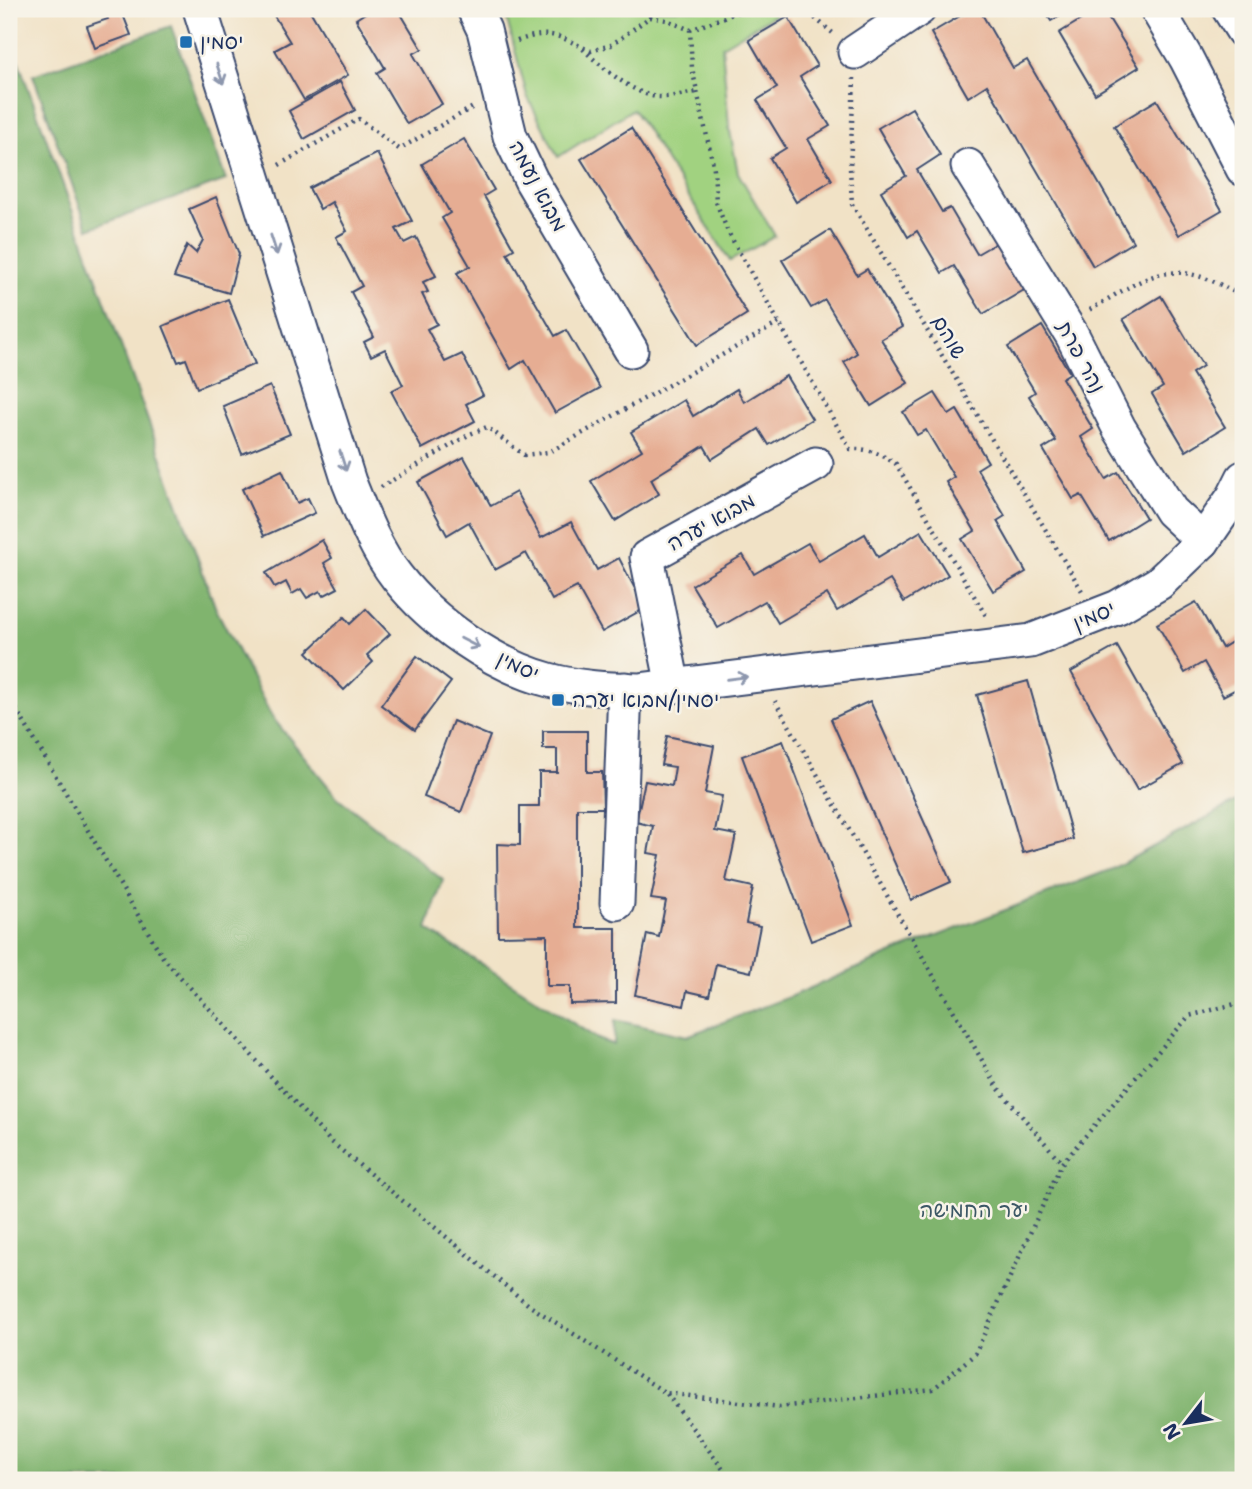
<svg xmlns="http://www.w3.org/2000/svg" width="1252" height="1489" font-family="'Shantell Sans','Playpen Sans Hebrew',sans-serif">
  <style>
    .green { fill: #a1d280; stroke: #5e806f; stroke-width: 2 }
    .forest { fill: #80b46e; stroke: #4e7266; stroke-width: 2 }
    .building { fill: #e6ad93 }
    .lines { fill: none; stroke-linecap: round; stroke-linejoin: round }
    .minor-casing { stroke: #3b4a6e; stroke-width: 37 }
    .path { stroke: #3b4a6e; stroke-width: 4.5; stroke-dasharray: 2 5; stroke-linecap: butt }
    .minor { stroke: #fff; stroke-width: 33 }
    .oneway { stroke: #8d97ae }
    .poi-dot { fill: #1f6fb2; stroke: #f7f3e8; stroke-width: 2.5 }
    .labels { text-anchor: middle; stroke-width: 5; stroke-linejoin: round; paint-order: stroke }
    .poi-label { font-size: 21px; fill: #1b2f5e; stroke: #f7f3e8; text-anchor: start }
    .street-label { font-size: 21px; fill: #1b2f5e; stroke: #f7f3e8 }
    .park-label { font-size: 21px; fill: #3c5866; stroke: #f7f3e8 }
  </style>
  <rect width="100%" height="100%" fill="#f7f3e8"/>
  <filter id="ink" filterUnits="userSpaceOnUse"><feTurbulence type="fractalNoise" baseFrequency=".0143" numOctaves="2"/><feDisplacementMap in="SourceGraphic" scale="14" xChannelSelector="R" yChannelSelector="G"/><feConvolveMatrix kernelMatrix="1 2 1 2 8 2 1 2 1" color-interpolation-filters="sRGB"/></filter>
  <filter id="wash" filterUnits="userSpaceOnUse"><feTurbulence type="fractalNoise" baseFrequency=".00686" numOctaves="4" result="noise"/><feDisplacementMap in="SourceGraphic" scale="28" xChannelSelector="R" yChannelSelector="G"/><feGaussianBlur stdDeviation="1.57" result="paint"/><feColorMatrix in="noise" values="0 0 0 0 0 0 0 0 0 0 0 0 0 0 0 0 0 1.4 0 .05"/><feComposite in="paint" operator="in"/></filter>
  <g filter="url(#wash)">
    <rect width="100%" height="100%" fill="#f1e2c6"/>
    <polygon class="green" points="516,9 784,9 722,46 729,126 738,173 775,236 730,261 633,109 558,157 527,96 506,16"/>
    <g class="forest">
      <polygon points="171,26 226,180 88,229 33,75"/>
      <polygon points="9,35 216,609 272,717 337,797 443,880 427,929 598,1039 614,1045 615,1020 687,1036 794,995 893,953 1112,869 1243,798 1243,1480 9,1480"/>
    </g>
    <g id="blocks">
      <g class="building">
        <polygon points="104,9 130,9 122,12 131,35 95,48 87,26 108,19"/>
        <polygon points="270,9 309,9 348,75 304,100 275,50 290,42"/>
        <polygon points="366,9 398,9 422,49 413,54 442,104 407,124 377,73 385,68 356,19 368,11"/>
        <polygon points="972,9 979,9 1013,68 1027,60 1133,242 1093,266 987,85 968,97 931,33"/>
        <polygon points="1043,9 1071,9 1051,21"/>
        <polygon points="1099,9 1103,9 1139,67 1095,94 1059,33"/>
        <polygon points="788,17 817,66 800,77 830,126 808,139 832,180 796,202 770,158 786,148 757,100 777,88 749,40"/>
        <polygon points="340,82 355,110 304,139 289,111"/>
        <polygon points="1157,100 1222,210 1179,235 1114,126"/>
        <polygon points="912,108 940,155 917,170 942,212 950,208 977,254 998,242 1026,289 983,314 954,266 942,273 917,231 908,237 881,191 906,176 878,128"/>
        <polygon points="631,128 747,314 697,345 581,159"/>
        <polygon points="464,139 494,190 484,196 514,249 507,253 555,336 566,330 600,388 555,413 525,360 511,369 457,273 470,266 442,218 450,213 422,164"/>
        <polygon points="377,153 412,221 396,229 404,243 416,237 436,276 423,282 428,292 422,294 437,324 427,329 445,362 462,354 483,395 466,404 475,421 422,449 391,391 403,385 385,349 371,356 364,342 374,337 351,292 362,286 336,237 347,231 332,202 320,209 309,188"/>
        <polygon points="216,197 239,254 229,293 174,277 187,245 196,253 203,240 189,209"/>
        <polygon points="830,230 857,275 867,269 902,327 881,339 908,383 871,406 844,362 857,353 825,300 811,308 782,260"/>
        <polygon points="1161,296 1203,366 1192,373 1225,427 1186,451 1152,394 1163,387 1123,319"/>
        <polygon points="228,299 255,364 197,388 186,359 178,362 163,326"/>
        <polygon points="1042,326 1070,373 1062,378 1093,429 1081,437 1106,479 1118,472 1146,518 1109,541 1081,495 1073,499 1043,449 1056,441 1029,396 1035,392 1008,347"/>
        <polygon points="786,376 812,419 769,445 759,429 712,459 704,446 651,479 659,494 615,521 591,481 642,450 631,432 684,400 693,416 737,389 744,402"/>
        <polygon points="270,386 290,434 242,454 223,406"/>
        <polygon points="935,393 949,415 957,410 988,462 977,469 1005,516 997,521 1026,572 993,591 962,539 975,531 946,482 954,477 926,430 917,435 903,412"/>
        <polygon points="464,457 491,506 516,492 541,538 571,522 597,570 619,558 645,608 602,632 577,587 552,600 526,553 495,570 469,522 447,535 418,482"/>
        <polygon points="282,470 297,503 308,498 315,513 264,536 242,489"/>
        <polygon points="921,531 948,575 904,602 890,580 837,611 827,594 778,623 765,601 718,628 692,585 743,555 754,574 808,543 819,561 865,534 878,557"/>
        <polygon points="322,540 332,558 324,563 338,588 323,596 320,591 307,598 301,589 292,594 286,582 275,588 266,573"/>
        <polygon points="1196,602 1222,648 1240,637 1243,643 1243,697 1238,688 1223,696 1204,662 1185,673 1157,624"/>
        <polygon points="366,609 390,634 367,655 373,662 344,690 307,652 344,617 350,624"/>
        <polygon points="1117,646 1183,764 1137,790 1071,672"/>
        <polygon points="417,656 451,682 415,730 381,705"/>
        <polygon points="1028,681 1073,839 1023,853 977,695"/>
        <polygon points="870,701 951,882 911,900 831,719"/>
        <polygon points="453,721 490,736 461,812 424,797"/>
        <polygon points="543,731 587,731 587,772 602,772 603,808 577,808 577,928 616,928 616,1003 570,1004 570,986 547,986 547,935 498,936 497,844 520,845 520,806 539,806 539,772 557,772 557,749 543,749"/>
        <polygon points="667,736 714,746 705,793 722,796 715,831 736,835 726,881 753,887 746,923 760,926 751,972 716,964 709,996 687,991 684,1006 635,995 647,934 659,937 666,901 651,899 660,855 648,853 653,826 636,822 645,781 672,786 675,767 661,765"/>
        <polygon points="783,741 853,925 811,941 742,756"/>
      </g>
    </g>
  </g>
  <g filter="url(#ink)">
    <use href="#blocks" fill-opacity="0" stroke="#3b4a6e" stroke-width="2"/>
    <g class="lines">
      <g class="minor-casing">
        <g id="minor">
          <path d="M 200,9 L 349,482 C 362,514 375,549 397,577 C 432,622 493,665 549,680 C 578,688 609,689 639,690 L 1031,641 L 1118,607 L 1159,583 L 1203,541 L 1234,496 L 1243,478"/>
          <polyline points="474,9 484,30 510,136 531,180 631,350"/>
          <polyline points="1157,9 1186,58 1243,169"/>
          <polyline points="1229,9 1243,31"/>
          <polyline points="855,52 919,9"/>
          <polyline points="968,166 1072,335 1119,428 1171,511 1203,541"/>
          <polyline points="673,686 647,557 816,464"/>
          <polyline points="617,903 625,689"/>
        </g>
      </g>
      <g class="path">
        <polyline points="650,9 650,17"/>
        <polyline points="804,9 834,34"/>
        <polyline points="690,30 746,9"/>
        <path d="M 517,41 C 553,28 559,37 591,51 L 611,45 L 650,17 L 667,20 L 690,30 L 692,68 L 714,169 L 716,202 L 728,232 L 850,449 C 869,448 881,454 896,464 L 986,616"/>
        <path d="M 583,49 C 599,65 635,96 659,97 C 671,98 686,93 698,92"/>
        <polyline points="854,78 850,168 852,204 1082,591"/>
        <polyline points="279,165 359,119 399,149 475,106"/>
        <path d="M 1090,310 C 1154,271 1174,256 1243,297"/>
        <polyline points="381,487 470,434 487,427 524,455 549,452 779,323"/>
        <polyline points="9,697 164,959 329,1140 530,1306 666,1393 780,1407 933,1389 975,1354 1062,1163 1189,1016 1243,1002"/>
        <polyline points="775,701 998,1088 1062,1163"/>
        <polyline points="667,1394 731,1480"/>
      </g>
      <use href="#minor" class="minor"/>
    </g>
    <defs><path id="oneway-shaft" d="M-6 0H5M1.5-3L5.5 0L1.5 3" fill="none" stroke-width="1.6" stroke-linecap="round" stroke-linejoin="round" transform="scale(1.75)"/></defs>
    <g class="oneway">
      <use href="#oneway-shaft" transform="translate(220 74) rotate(72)"/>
      <use href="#oneway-shaft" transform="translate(274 245) rotate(72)"/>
      <use href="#oneway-shaft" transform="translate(343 461) rotate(72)"/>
      <use href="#oneway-shaft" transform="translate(470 643) rotate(27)"/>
      <use href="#oneway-shaft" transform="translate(737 678) rotate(-7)"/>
    </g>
  </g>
  <g class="poi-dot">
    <rect x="179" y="35" width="14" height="14" rx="3.5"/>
    <rect x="551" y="693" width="14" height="14" rx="3.5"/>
  </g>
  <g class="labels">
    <g class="poi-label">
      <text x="200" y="49">יסמין</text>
      <text x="572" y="707">יסמין/מבוא יערה</text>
    </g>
    <g class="street-label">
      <text transform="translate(538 186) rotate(62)" y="7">מבוא נעמה</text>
      <text transform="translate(949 337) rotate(60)" y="7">שוהם</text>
      <text transform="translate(1081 357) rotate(62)" y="7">נהר פרת</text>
      <text transform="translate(711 522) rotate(-29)" y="7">מבוא יערה</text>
      <text transform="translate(1094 616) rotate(-23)" y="7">יסמין</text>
      <text transform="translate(518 666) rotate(25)" y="7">יסמין</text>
    </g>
    <g class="park-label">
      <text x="974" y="1217">יער החמישה</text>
    </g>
  </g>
  <rect width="1252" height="1489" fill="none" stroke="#f7f3e8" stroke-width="35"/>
  <g transform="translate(1186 1423) rotate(239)" stroke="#f7f3e8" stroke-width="5" paint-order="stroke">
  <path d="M0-5L12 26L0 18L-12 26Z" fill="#1b2f5e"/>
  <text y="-10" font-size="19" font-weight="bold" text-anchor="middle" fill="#1b2f5e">N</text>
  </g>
</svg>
